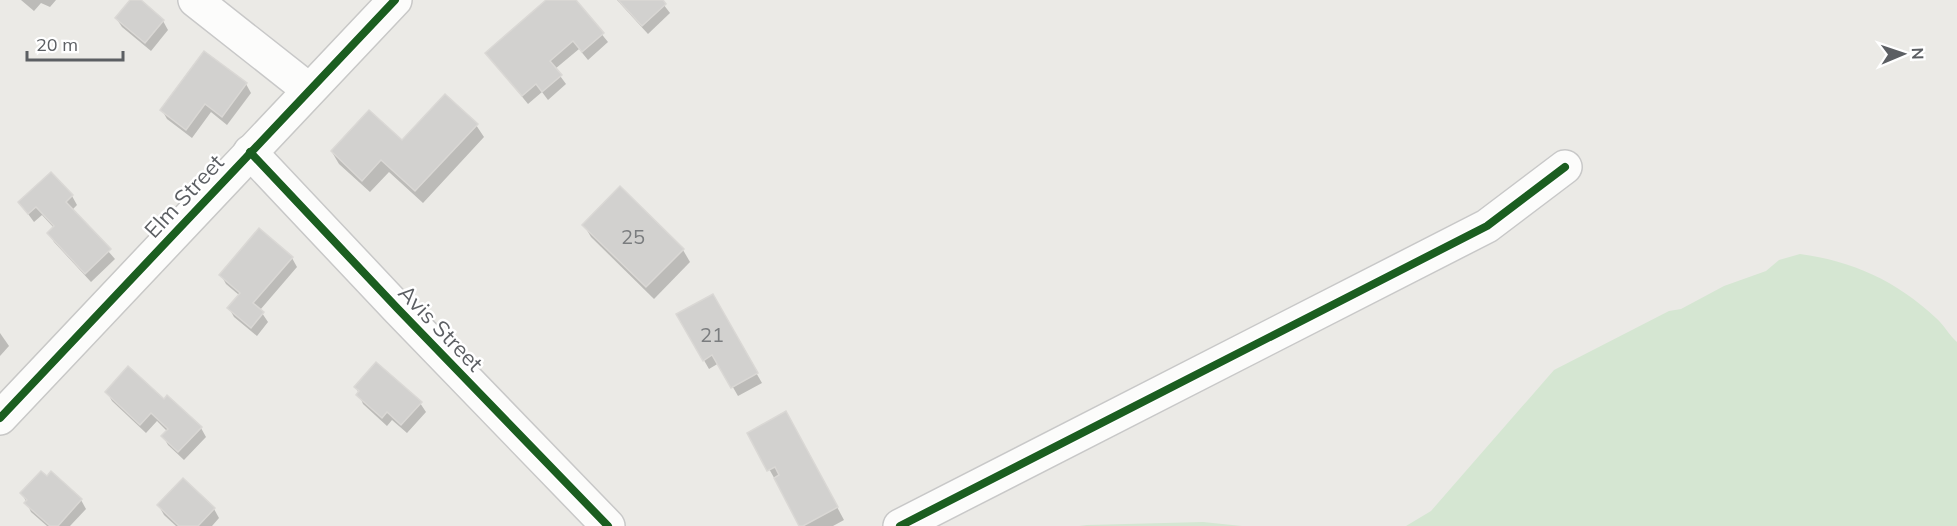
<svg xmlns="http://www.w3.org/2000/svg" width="1957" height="526" font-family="Mulish,sans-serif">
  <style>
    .green { fill: #d5e6d2 }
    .shadow { fill: #0003 }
    .building { fill: #d2d1cf; stroke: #dad8d5; stroke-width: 1.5 }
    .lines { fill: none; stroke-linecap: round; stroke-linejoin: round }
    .street-casing { stroke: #c8c8c8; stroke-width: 36 }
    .secondary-casing { stroke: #c8c8c7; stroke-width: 36 }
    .street { stroke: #fcfcfb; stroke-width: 33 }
    .secondary { stroke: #fcfcfb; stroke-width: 33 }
    .cycleway-casing { stroke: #fff; stroke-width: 11 }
    .cycleway { stroke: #1b5e20; stroke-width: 8 }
    .labels { text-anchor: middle; stroke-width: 5; stroke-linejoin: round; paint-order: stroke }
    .number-label { font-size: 20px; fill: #7b7d7f }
    .street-label { font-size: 22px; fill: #5c5f63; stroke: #fff }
  </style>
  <rect width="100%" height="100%" fill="#ebeae6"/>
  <g class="green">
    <path d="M 1800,254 C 1852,261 1897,281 1936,318 C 1944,325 1949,335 1957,342 L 1957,526 L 1406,526 L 1431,511 L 1554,370 L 1669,311 L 1681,309 L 1724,286 L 1766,271 L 1779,260 Z"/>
    <polygon points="1203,522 1242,526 1079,526 1087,525"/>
  </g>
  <g class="shadow">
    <polygon points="21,0 56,0 50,7 41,3 34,11"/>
    <polygon points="132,0 138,0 163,21 168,30 151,51 122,27 116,18"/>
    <polygon points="549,0 574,0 608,42 588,60 579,49 555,69 566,84 548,100 542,92 528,104 487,54"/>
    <polygon points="617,0 660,0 670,13 648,34"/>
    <polygon points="246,84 251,93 227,125 211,112 192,138 167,119 162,110"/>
    <polygon points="476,125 484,137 423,203 389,172 370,192 339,164 332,152 402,143"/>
    <polygon points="72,196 77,205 72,210 115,259 91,282 54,242 49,233 54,228 42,215 34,222 20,203"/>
    <polygon points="584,225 683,250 690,262 654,299 591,237"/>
    <polygon points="292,258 297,267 260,310 268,322 257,336 234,317 229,308 239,295 226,284 221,275"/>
    <polygon points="712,296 762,383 738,396 719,363 709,369 678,315"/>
    <polygon points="0,333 9,346 0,356"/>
    <polygon points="356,387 420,403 426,412 407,433 392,420 387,426 363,404"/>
    <polygon points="107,392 164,401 167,397 201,428 206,437 184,460 168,445 163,436 168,432 157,421 146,433 112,401"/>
    <polygon points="793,425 844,520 833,526 801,526 749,433"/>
    <polygon points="183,480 214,509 219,518 212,526 176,526 164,515 159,506"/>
    <polygon points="22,493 81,500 86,509 70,526 47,526 31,512"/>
  </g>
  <g class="building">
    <polygon points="130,0 141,0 164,20 145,43 115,18"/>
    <polygon points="546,0 576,0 604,33 582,52 573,41 550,61 562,75 542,92 536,84 522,96 485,53"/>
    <polygon points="618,0 663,0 666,4 642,26"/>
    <polygon points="204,51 247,83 222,117 205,104 186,130 160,110"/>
    <polygon points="445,94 478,124 415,191 381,160 362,181 331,151 369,110 402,140"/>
    <polygon points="51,172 73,195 66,202 111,249 85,274 47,233 54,226 36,207 28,214 18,202"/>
    <polygon points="620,186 684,249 646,287 582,225"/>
    <polygon points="259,228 293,257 253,303 264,312 251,328 227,308 240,293 219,275"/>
    <polygon points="713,294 758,373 731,388 712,355 703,361 676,314"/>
    <polygon points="376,362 422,402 401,425 387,412 382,418 356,395 359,391 354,387"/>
    <polygon points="128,366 164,399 167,395 202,427 178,452 161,436 168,429 151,413 140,425 105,392"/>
    <polygon points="786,411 838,507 803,526 799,526 774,478 779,475 775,467 767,471 747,433"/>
    <polygon points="41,471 47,476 51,471 82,499 58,526 50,526 24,503 27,500 20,493"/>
    <polygon points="183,478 215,508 198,526 179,526 157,505"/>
  </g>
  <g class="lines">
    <g class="street-casing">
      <g id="street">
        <polyline points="195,0 309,90"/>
        <polyline points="250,152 398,309 608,526"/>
        <polyline points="900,526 1487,226 1565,167"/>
      </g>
    </g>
    <g class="secondary-casing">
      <polyline id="secondary" points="0,418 395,0"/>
    </g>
    <use href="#street" class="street"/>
    <use href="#secondary" class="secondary"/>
    <g class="cycleway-casing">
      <g id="cycleway">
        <polyline points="250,152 398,309 608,526"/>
        <polyline points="0,418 395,0"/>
        <polyline points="900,526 1487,226 1565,167"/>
      </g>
    </g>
    <use href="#cycleway" class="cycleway"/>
  </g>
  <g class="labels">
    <g class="number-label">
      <text x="633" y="244">25</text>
      <text x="712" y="342">21</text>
    </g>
    <g class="street-label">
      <text transform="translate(184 196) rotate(-47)" y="8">Elm Street</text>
      <text transform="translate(441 328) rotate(46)" y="8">Avis Street</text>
    </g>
  </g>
  <g transform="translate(1903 54) rotate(88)" stroke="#ffffff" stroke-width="4.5" paint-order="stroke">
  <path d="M0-4.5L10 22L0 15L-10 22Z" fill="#5c5f63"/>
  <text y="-9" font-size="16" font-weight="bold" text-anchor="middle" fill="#5c5f63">N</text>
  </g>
  <path d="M27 51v9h96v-9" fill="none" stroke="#5c5f63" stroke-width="3"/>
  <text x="36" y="51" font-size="18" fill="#5c5f63" stroke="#ffffff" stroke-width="4.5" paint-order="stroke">20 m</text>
</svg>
